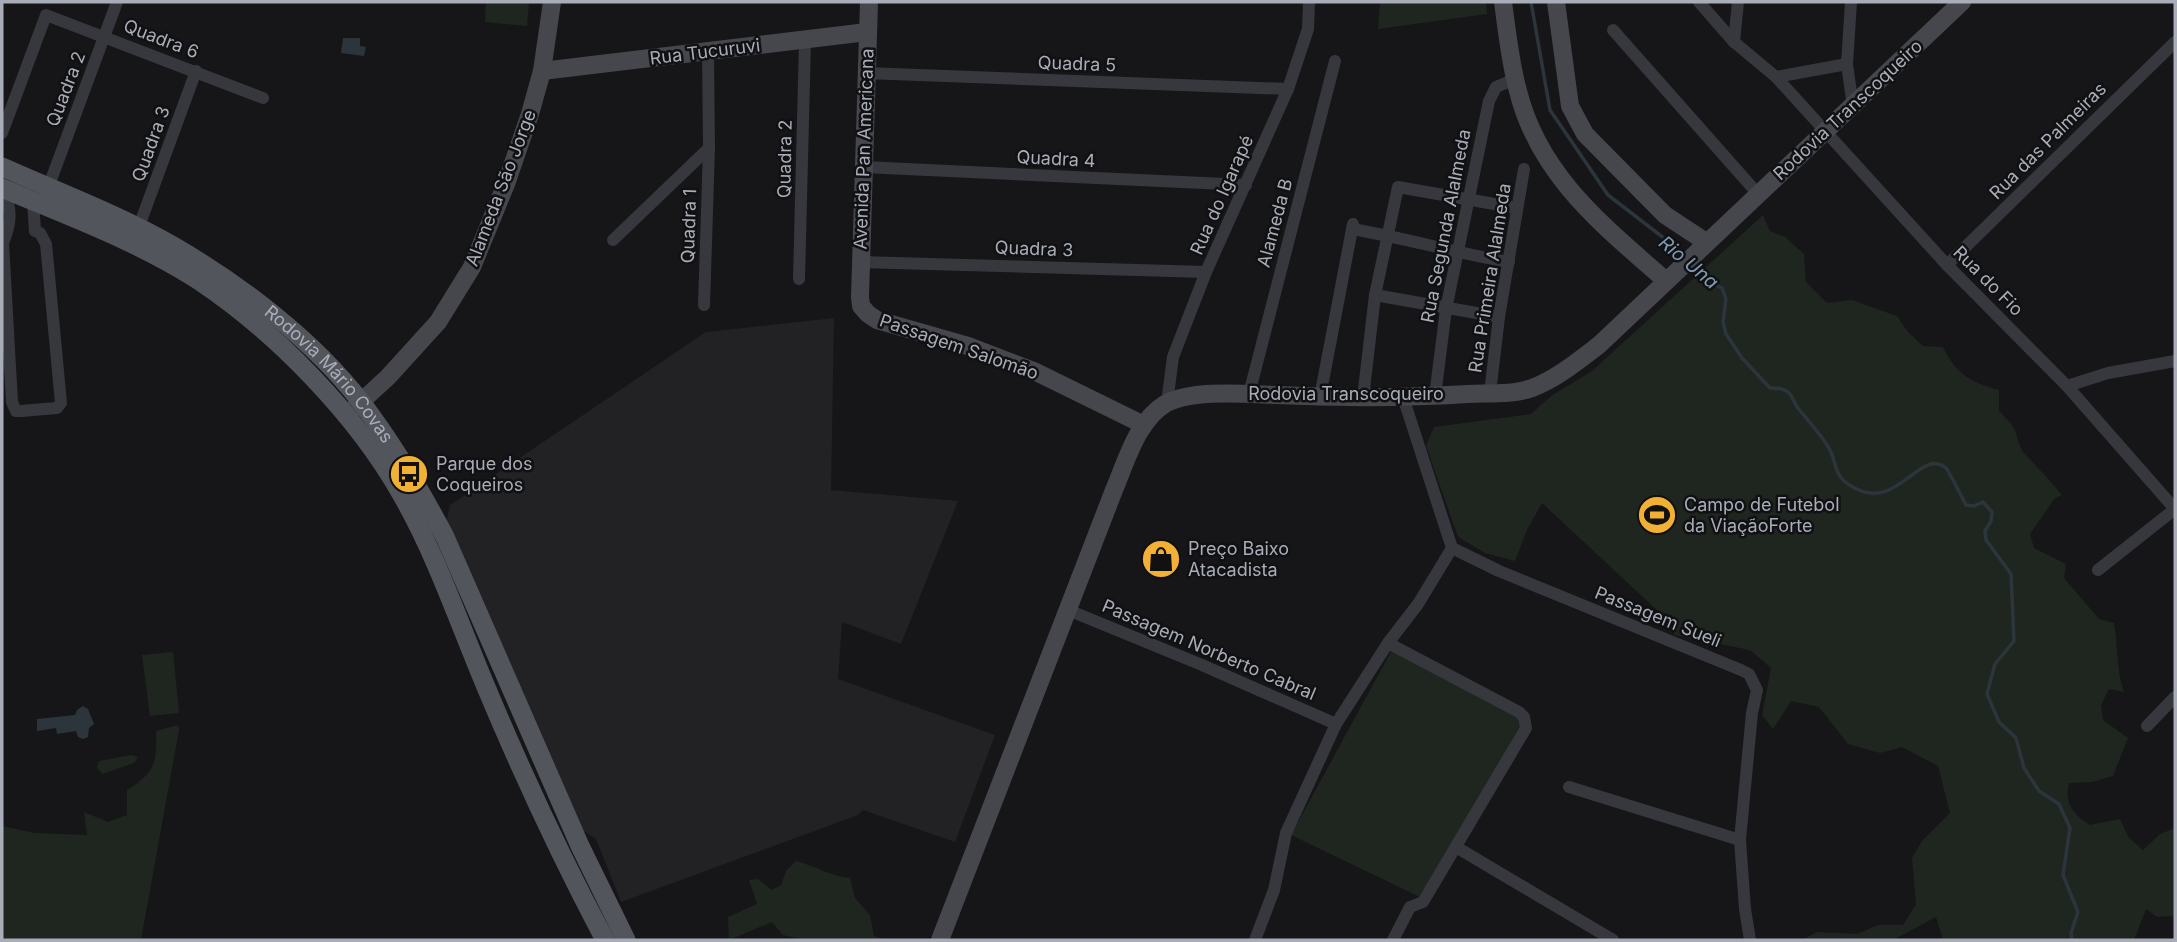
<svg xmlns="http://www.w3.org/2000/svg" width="2177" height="942" font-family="Inter,sans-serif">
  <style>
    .built { fill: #222225 }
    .green { fill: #1e261f }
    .water { fill: #2c353c }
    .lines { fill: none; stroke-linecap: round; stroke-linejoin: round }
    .stream { stroke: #2c353c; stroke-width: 3.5 }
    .street { stroke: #37383d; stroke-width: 12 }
    .secondary { stroke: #45474d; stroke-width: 18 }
    .primary { stroke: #53555c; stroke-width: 19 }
    .labels { text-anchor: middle; stroke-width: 5; stroke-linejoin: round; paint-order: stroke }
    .street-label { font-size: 18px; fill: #a8adb8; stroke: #111113 }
    .poi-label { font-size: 18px; fill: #a8adb8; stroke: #111113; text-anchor: start }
    .water-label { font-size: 19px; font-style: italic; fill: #7f9bb3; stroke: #111113 }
  </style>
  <rect width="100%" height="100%" fill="#161618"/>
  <polygon class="built" points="834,318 831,490 958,501 901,644 842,622 838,679 995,735 955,842 863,810 858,815 621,902 596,839 573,824 446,523 450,505 706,332"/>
  <g class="green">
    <polygon points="486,2 529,3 527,26 485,22"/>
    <polygon points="1380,2 1486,2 1487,14 1378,29"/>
    <path d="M 1763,215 L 1770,231 L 1785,237 L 1804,254 L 1806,282 L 1827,303 L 1852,300 L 1897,316 L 1908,332 L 1923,346 L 1943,347 C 1956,374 1970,382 1999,390 L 1999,411 C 2004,416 2010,422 2014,428 C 2018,436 2018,447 2025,454 C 2037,467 2050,480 2062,495 L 2055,498 L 2030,534 L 2034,548 L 2066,564 L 2064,578 L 2099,619 L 2114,623 C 2118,647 2116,670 2124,692 L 2109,689 L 2101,705 L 2103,720 L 2128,738 L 2113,776 L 2092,782 L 2069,783 C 2064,803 2073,815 2090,825 L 2120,819 L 2129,838 L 2143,850 L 2160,834 L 2175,828 L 2175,916 L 2157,917 L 2146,909 L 2134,940 L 1943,940 L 1936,917 L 1893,940 L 1802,940 L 1817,932 L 1857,934 L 1878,925 L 1903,925 L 1916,904 L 1912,858 L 1922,841 L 1950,813 L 1938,766 L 1902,747 L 1880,753 L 1848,744 L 1819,707 L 1791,701 L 1773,729 L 1762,715 L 1771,668 L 1750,650 L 1674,635 L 1675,627 L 1542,503 L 1527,530 L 1515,561 L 1485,553 L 1458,537 L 1426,446 L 1434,427 L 1531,414 L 1551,396 L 1592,371 Z"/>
    <polygon points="1392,650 1524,719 1422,898 1291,835"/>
    <polygon points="173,652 179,713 150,716 142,655"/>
    <path d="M 178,725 L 179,730 L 141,940 L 2,940 L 2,826 L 34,833 L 87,835 L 84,812 L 108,822 L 127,815 L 127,790 C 155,772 157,765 156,731 Z"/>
    <polygon points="131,755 138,757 134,763 102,774 97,767 99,761"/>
    <path d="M 796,861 C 815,866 830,876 850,878 L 855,898 L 870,915 L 874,936 L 888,940 L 805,940 L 783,935 L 772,922 L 729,940 L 728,917 L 757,904 L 749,880 L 758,879 L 772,890 L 781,885 L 786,871 Z"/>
  </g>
  <g class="water">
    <polygon points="343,38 360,38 360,46 366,47 364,56 341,53"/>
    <polygon points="83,706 88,709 94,724 89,728 88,737 83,739 78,737 76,731 57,734 56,728 37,731 37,719 75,715 77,710"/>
  </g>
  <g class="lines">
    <g class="stream">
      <polyline points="1531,2 1550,110 1608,195 1687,256"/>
      <path d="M 1695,264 L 1713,284 L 1722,288 L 1726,299 L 1723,322 L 1726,334 L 1742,358 L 1770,388 C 1777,388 1785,388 1790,394 C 1793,398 1794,403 1798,408 C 1808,421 1822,435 1830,450 C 1838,467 1833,475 1851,486 C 1898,515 1919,446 1946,468 C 1949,471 1963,500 1966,505 L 1974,506 L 1983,502 L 1992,512 L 1991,521 L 1985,531 L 1986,540 L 2011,574 L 2014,641 L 1995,664 L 1987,694 L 1999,722 L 2016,738 L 2024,768 L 2039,791 L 2059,804 L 2070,828 L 2063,875 L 2078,912 L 2071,933 L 2072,940"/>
    </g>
    <g class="street">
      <polyline points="1699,2 1734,42 1776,77 1947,265 2067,386 2175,509"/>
      <polyline points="1851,2 1847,64 1853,107"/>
      <polyline points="1613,30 1758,194"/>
      <polyline points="1734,42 1738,2"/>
      <polyline points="866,73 1288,89"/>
      <polyline points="1776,77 1847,64"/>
      <polyline points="2,133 46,15 263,98"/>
      <polyline points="864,167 1246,185"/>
      <polyline points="48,188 117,2"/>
      <path d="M 2,190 C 13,208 11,224 3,243 L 12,402 L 16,411 L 21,411 L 57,408 L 61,403 L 46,244 L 40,233 L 35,231 L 33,201"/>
      <polyline points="138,229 196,71"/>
      <path d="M 1352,229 C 1405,238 1456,253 1509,262"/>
      <polyline points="613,240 709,148"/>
      <polyline points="860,262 1206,272"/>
      <polyline points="1947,265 2175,42"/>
      <polyline points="799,279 805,41"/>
      <polyline points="1375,295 1499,317"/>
      <polyline points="704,305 709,148 708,52"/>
      <polyline points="2067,386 2108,373 2175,361"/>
      <polyline points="1490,393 1499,317 1524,169"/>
      <polyline points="1249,394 1335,61"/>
      <polyline points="1435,396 1446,309 1489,101 1496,87 1515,79"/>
      <polyline points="1320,397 1353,224"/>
      <polyline points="1403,397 1452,548 1499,571 1741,670 1749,674 1757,690 1752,713 1740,840 1745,909 1750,940"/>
      <polyline points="1363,398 1375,295 1398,187 1517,208"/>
      <polyline points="1167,403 1173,357 1206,272 1288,89 1308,29 1309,2"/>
      <polyline points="2098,570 2175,509"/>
      <polyline points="1068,610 1202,665 1336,724"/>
      <polyline points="1388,643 1519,712 1524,717 1526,728 1423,902 1410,907 1393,940"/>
      <polyline points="2147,726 2175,697"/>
      <polyline points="1569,787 1740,840"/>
      <polyline points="1456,847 1613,940"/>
      <polyline points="1255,940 1274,890 1286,833 1336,724 1388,643 1418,604 1452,548"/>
    </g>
    <g class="secondary">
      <polyline points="869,2 860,297 861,306 868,314 877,320 968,346 1036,372 1144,425"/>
      <path d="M 1503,2 C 1507,31 1510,62 1518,91 C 1539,176 1604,226 1666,281"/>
      <polyline points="1556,2 1570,106 1585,134 1665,215 1706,242"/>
      <polyline points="542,71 867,32"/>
      <polyline points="350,412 388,377 438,322 472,267 506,184 530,114 542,71 552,2"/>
      <path d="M 940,940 L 1114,490 C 1126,462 1137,421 1165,404 C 1192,389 1246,394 1276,395 C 1340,398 1404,398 1468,394 C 1487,393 1513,395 1532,388 C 1556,379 1578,361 1599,345 L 1962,2"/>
    </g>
    <g class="primary">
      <path id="s1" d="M 2,167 C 58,192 122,216 175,247 C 242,286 314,341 361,402 C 393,444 421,491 445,537 L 580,846 L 626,940"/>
      <path d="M 2,188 C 68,216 137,241 198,280 C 276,332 357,415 403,497 C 437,557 459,623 486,687 C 522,773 561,857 605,940"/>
    </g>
  </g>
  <defs>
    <g id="bus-disc" transform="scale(2.0125)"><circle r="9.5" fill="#f2b134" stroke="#111113"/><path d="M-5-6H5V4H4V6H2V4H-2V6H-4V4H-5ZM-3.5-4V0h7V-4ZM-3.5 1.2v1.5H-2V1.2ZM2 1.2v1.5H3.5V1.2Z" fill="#111"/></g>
    <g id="stadium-disc" transform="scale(2.0125)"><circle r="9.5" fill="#f2b134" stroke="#111113"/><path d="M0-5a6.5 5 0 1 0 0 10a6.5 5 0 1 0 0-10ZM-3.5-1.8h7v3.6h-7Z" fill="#111"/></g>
    <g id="shop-disc" transform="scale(2.0125)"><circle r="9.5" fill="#f2b134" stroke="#111113"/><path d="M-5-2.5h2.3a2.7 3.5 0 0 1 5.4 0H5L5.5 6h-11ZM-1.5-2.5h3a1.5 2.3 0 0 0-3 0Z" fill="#111"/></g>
  </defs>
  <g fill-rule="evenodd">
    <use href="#bus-disc" x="409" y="474"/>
    <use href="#stadium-disc" x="1657" y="515"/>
    <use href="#shop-disc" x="1161" y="559"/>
  </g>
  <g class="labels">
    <g class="street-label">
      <text transform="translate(161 39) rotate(21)" y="6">Quadra 6</text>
      <text transform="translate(705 52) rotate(-7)" y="6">Rua Tucuruvi</text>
      <text transform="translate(1077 64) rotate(2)" y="6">Quadra 5</text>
      <text transform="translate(66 89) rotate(-69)" y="6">Quadra 2</text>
      <text transform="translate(1848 110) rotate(-43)" y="6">Rodovia Transcoqueiro</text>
      <text transform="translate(2048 141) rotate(-45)" y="6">Rua das Palmeiras</text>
      <text transform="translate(151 144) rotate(-70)" y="6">Quadra 3</text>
      <text transform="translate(864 149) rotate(-88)" y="6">Avenida Pan Americana</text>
      <text transform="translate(785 159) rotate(-89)" y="6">Quadra 2</text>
      <text transform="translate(1056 159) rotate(3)" y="6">Quadra 4</text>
      <text transform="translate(501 188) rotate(-69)" y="6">Alameda São Jorge</text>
      <text transform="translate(1222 195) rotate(-66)" y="6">Rua do Igarapé</text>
      <text transform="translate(1275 223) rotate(-75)" y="6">Alameda B</text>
      <text transform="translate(689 226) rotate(-88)" y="6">Quadra 1</text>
      <text transform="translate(1446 226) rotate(-79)" y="6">Rua Segunda Alalmeda</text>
      <text transform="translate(1034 249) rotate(2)" y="6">Quadra 3</text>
      <text transform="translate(1490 278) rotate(-81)" y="6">Rua Primeira Alalmeda</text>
      <text transform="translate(1988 281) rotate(45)" y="6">Rua do Fio</text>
      <text transform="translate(959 347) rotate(19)" y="6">Passagem Salomão</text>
      <text dy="6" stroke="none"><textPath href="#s1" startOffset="392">Rodovia Mário Covas</textPath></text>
      <text x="1346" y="400">Rodovia Transcoqueiro</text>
      <text transform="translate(1658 617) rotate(22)" y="6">Passagem Sueli</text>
      <text transform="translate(1209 650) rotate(23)" y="6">Passagem Norberto Cabral</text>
    </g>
    <g class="poi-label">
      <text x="436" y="470">Parque dos<tspan x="436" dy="21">Coqueiros</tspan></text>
      <text x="1684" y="511">Campo de Futebol<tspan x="1684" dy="21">da ViaçãoForte</tspan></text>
      <text x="1188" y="555">Preço Baixo<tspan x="1188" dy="21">Atacadista</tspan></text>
    </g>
    <g class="water-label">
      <text transform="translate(1689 262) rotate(40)" y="7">Rio Una</text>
    </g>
  </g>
  <rect width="2177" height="942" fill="none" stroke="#a8adb8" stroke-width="7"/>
</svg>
